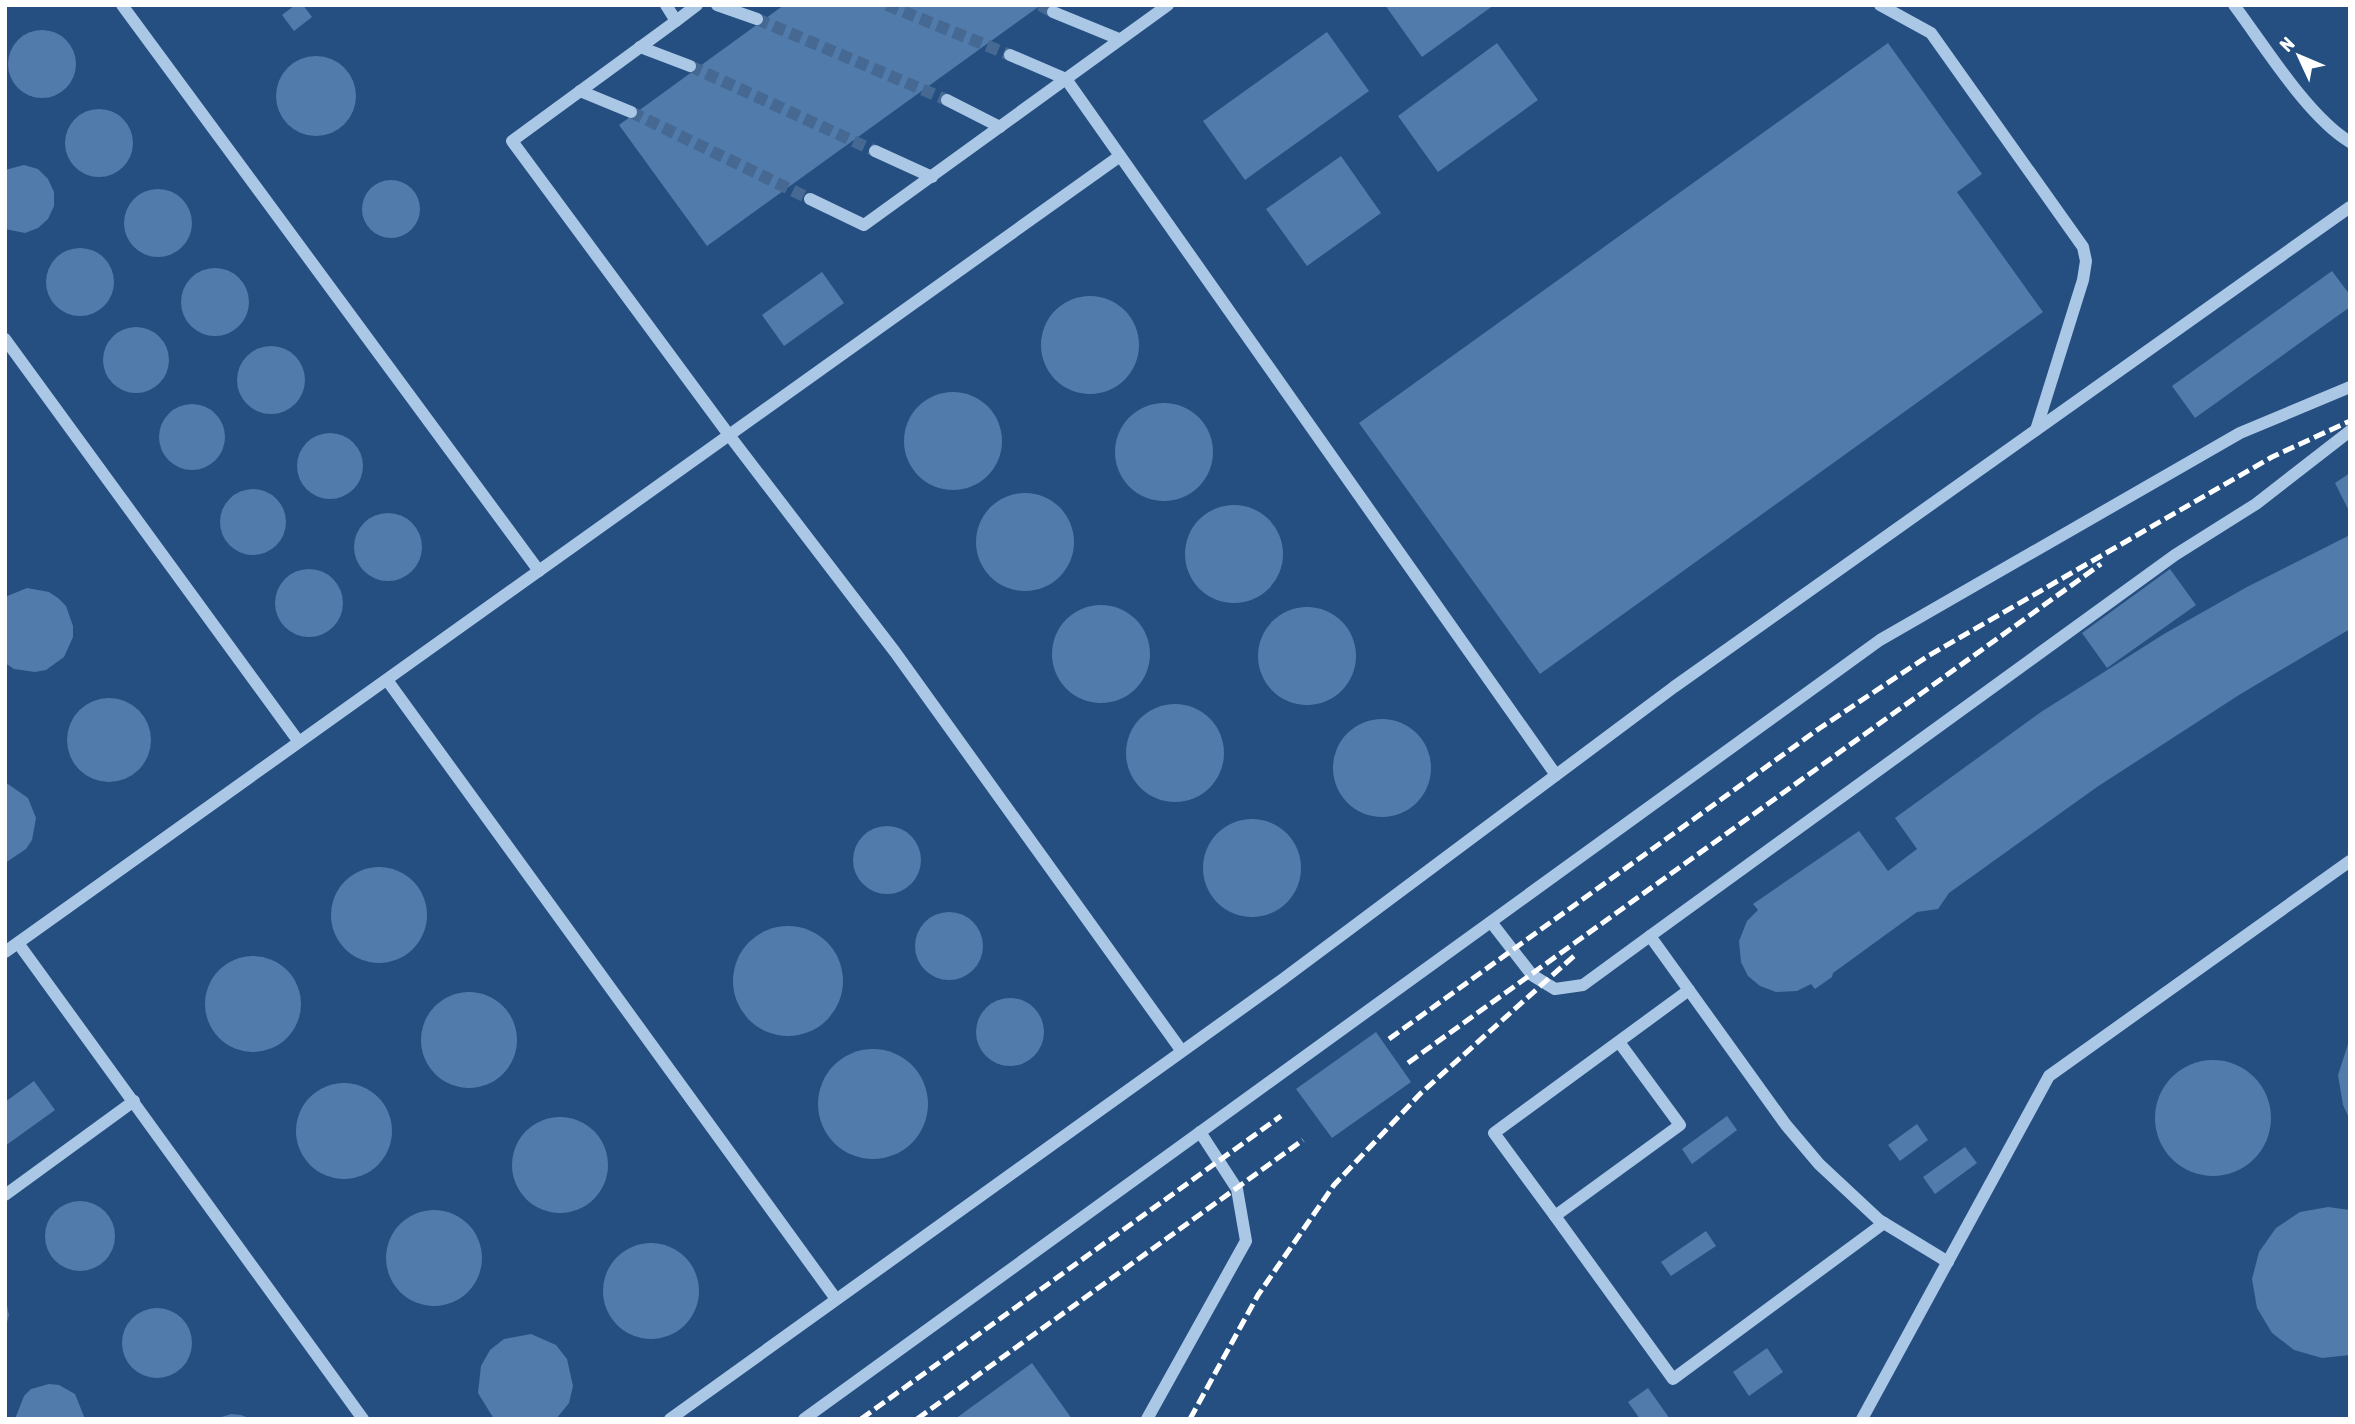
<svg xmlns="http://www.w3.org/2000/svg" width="2355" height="1424" font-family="'Asap Condensed',sans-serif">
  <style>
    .building { fill: #517baa }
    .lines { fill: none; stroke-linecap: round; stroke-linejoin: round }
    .minor-tunnel { stroke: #456993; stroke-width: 12; stroke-dasharray: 12 6; stroke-linecap: butt }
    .minor { stroke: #abc7e6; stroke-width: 12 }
    .rail { stroke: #fff; stroke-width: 5; stroke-dasharray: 12 5; stroke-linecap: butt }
  </style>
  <rect width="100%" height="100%" fill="#244f80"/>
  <g class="building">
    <polygon points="295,5 303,5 312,17 294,31 282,15"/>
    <polygon points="784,5 1041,5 707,246 619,125"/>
    <polygon points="1385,5 1494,5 1422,57"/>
    <circle cx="42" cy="64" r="34"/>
    <polygon points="1327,32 1369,91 1245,180 1203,121"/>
    <polygon points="1497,43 1538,100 1438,172 1398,116"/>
    <polygon points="1888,43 1982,174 1957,192 2043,312 1540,674 1359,423"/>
    <circle cx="316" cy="96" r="40"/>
    <circle cx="99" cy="143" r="34"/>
    <polygon points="1341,156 1381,213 1307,266 1266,209"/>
    <polygon points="24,165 38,169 48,179 54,192 54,206 48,219 38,228 25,233 5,229 5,170"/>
    <circle cx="391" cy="209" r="29"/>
    <circle cx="158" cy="223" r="34"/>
    <circle cx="80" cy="282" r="34"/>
    <circle cx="215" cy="302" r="34"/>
    <polygon points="2332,271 2350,295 2350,307 2195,418 2172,386"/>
    <polygon points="822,272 844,303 784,346 762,315"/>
    <circle cx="1090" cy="345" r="49"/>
    <circle cx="136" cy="360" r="33"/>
    <circle cx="271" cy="380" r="34"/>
    <circle cx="953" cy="441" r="49"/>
    <circle cx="1164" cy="452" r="49"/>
    <circle cx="192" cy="437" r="33"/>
    <circle cx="330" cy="466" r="33"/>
    <polygon points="2350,473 2350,513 2335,483"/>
    <circle cx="253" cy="522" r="33"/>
    <circle cx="1025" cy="542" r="49"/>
    <circle cx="1234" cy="554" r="49"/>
    <circle cx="388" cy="547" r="34"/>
    <polygon points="2350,535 2350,629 2239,695 2097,787 1949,893 1938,909 1917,912 1833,973 1832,977 1815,989 1811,984 1797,991 1776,992 1760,986 1748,976 1741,962 1739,941 1747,921 1758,910 1753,904 1859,831 1888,871 1917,849 1895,818 2041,712 2164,634 2247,587"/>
    <polygon points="2170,569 2196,605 2107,668 2082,633"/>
    <circle cx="309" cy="603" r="34"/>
    <polygon points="27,588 49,592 58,598 66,606 73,626 73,637 64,657 46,670 35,672 14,669 5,663 5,597"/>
    <circle cx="1101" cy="654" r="49"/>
    <circle cx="1307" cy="656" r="49"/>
    <circle cx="109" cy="740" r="42"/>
    <circle cx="1175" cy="753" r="49"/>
    <circle cx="1382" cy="768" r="49"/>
    <polygon points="5,782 28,798 36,818 32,840 26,849 5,863"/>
    <circle cx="1252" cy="868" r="49"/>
    <circle cx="887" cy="860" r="34"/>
    <circle cx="379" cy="915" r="48"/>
    <circle cx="949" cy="946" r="34"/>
    <circle cx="788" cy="981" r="55"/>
    <circle cx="253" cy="1004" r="48"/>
    <circle cx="469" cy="1040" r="48"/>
    <circle cx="1010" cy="1032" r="34"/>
    <polygon points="1376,1032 1411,1082 1332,1138 1296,1089"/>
    <polygon points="2350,1038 2350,1120 2343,1105 2338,1075"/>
    <circle cx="873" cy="1104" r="55"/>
    <circle cx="2213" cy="1118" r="58"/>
    <polygon points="34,1081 55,1110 5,1146 5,1102"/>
    <circle cx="344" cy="1131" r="48"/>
    <polygon points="1727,1116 1737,1130 1692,1164 1682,1149"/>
    <circle cx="560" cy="1165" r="48"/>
    <polygon points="1917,1124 1928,1140 1900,1161 1888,1145"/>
    <polygon points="1965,1147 1977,1163 1935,1194 1923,1177"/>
    <circle cx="80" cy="1236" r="35"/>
    <polygon points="2328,1207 2350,1210 2350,1355 2322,1358 2294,1350 2272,1333 2257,1308 2252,1279 2259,1252 2276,1228 2300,1212"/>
    <circle cx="434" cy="1258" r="48"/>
    <polygon points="1706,1231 1716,1246 1671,1276 1661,1262"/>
    <circle cx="651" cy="1291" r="48"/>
    <polygon points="5,1297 9,1315 5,1329"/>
    <circle cx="157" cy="1343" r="35"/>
    <polygon points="531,1334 556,1345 567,1359 573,1386 569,1403 556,1419 494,1419 478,1393 481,1366 490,1350 504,1339"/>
    <polygon points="1767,1348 1783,1372 1749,1396 1733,1372"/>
    <polygon points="1032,1363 1072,1419 955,1419"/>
    <polygon points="49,1384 59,1385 75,1394 85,1419 15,1419 24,1396 31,1389"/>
    <polygon points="1648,1388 1670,1419 1640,1419 1628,1402"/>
    <polygon points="231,1414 241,1415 251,1419 215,1419"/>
  </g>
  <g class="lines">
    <g class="minor-tunnel">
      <polyline points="887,5 1010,55"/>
      <polyline points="1040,5 1053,12"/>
      <polyline points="757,19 947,100"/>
      <polyline points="690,66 875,151"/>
      <polyline points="631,112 810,199"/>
    </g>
    <g class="minor">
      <polyline points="122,5 539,571"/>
      <polyline points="666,5 676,21 697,5"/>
      <polyline points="717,5 757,19"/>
      <polyline points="1880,5 1931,33 2083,247 2086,261 2083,280 2036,430"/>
      <path d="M 2234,5 C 2264,45 2308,117 2350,142"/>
      <polyline points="1053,12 1119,39"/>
      <polyline points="676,21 512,141 729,435 895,652 1181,1050"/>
      <polyline points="640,47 690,66"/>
      <polyline points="1010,55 1066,79 1556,775"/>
      <polyline points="580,91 631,112"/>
      <polyline points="947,100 1000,127"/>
      <polyline points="875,151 932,177"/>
      <polyline points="810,199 864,225 1168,5"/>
      <polyline points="5,339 299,742"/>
      <polyline points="387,680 836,1299"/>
      <polyline points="1491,922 1532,975 1555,989 1583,985 1650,936"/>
      <polyline points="18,943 363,1419"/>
      <polyline points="5,952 1120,156"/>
      <polyline points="1619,1042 1680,1125 1555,1216 1494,1133 1689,990"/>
      <polyline points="5,1195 134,1101"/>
      <polyline points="1555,1216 1673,1379 1884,1223"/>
      <polyline points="1948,1262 1879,1220 1819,1164 1786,1125 1650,936 2175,555 2256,504 2350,431"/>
      <polyline points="670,1419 1283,979 1674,687 2350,207"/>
      <polyline points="804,1419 1880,640 2240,433 2350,387"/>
      <polyline points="1147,1419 1246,1241 1237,1189 1200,1132"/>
      <polyline points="1862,1419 2049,1076 2350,861"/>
    </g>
    <g class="rail">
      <polyline points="1389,1039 1820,728 1928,656 2272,457 2350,421"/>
      <polyline points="1408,1063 2101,564"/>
      <polyline points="861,1419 1281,1116"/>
      <polyline points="917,1419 1303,1140"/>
      <polyline points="1190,1419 1258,1295 1334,1185 1421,1093 1575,955"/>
    </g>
  </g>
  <rect width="2355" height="1424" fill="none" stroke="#ffffff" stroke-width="14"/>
  <g transform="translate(2299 56) rotate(314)" stroke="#244f80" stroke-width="5" paint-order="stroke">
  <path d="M0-5L12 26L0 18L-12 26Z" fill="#ffffff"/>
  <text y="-10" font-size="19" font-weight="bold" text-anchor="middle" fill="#ffffff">N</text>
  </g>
</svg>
